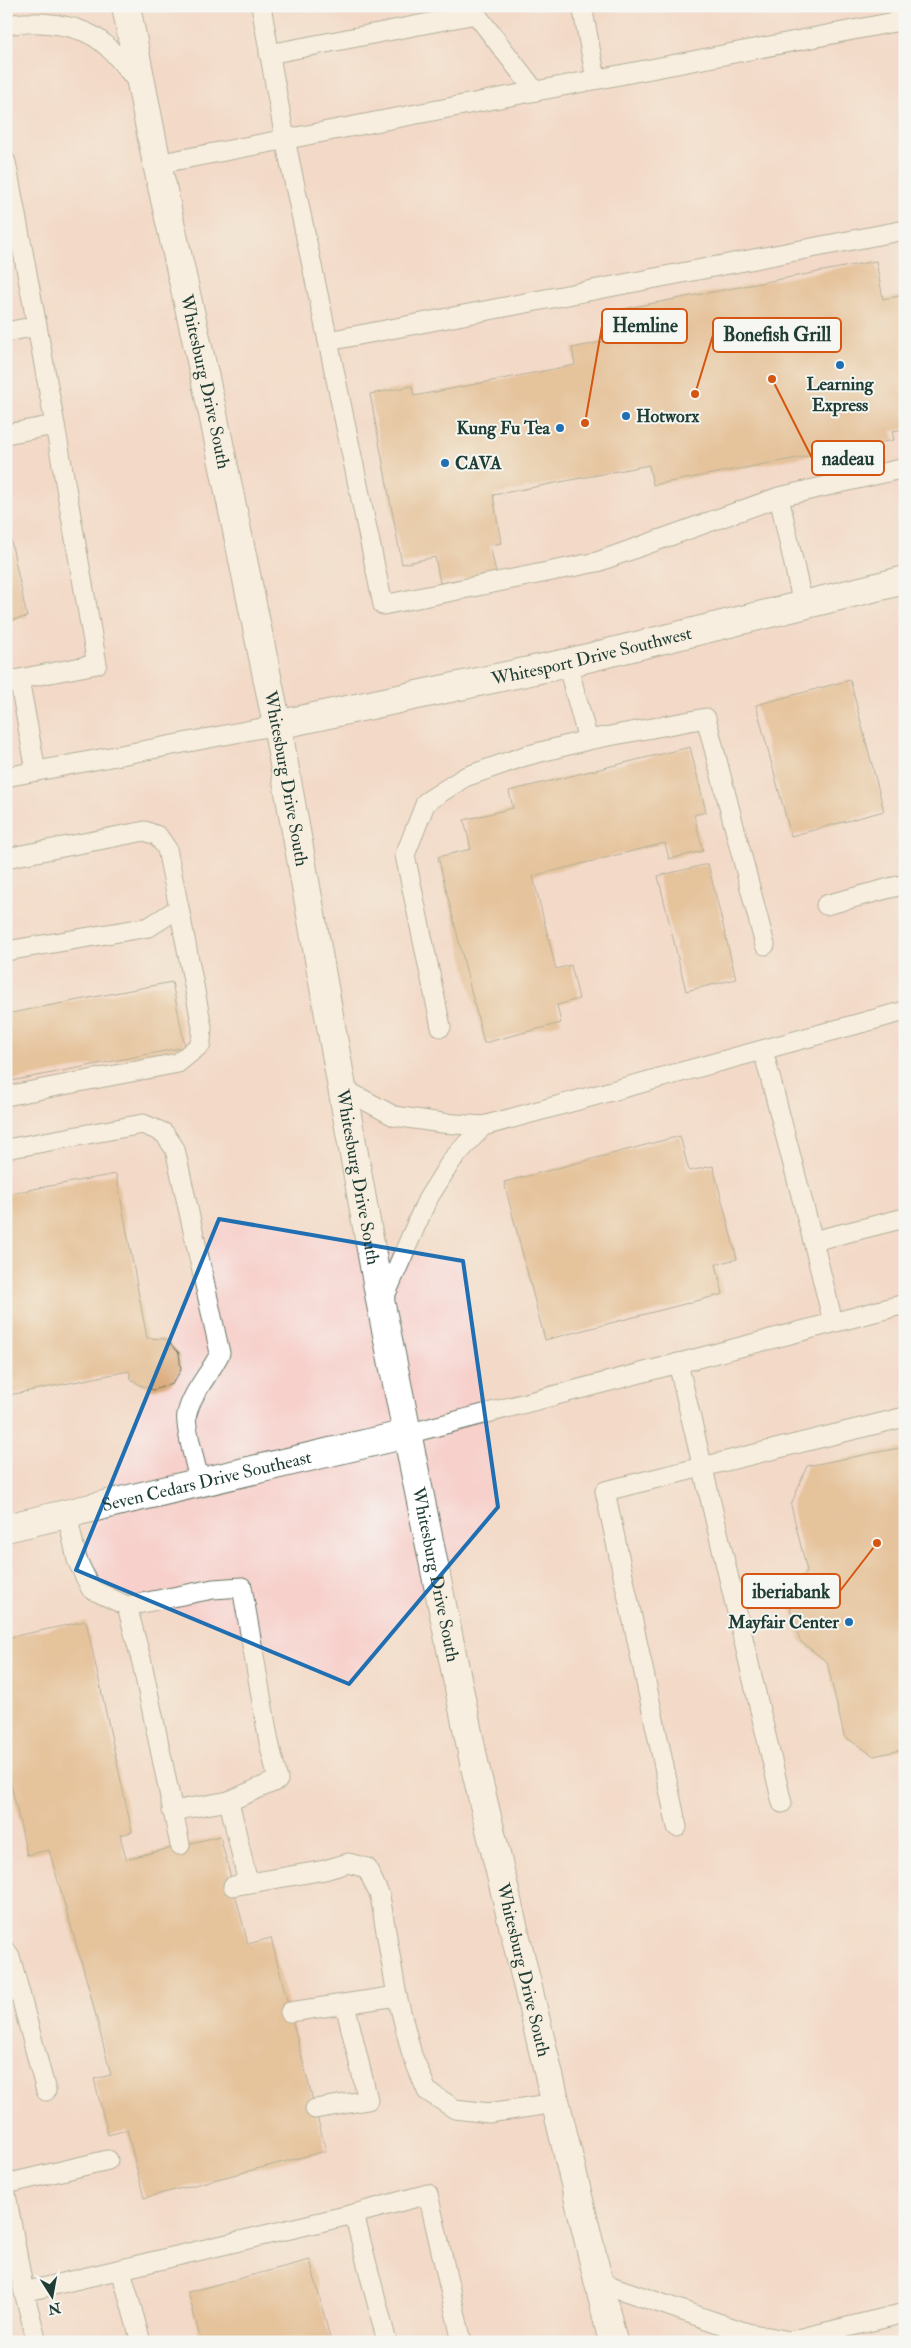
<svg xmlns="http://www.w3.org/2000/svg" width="911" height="2348" font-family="'IM FELL Double Pica',serif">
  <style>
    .built { fill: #f7d0cb }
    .building { fill: #d79f69 }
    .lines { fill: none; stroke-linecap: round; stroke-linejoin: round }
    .service-casing { stroke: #687666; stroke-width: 21 }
    .minor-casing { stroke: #687666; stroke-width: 30 }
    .secondary-casing { stroke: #687666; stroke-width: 30 }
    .service { stroke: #fff; stroke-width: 19 }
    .minor { stroke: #fff; stroke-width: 28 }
    .secondary { stroke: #fff; stroke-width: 28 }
    .marked { fill: none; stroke: #1f6fb2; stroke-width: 4; stroke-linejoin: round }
    .poi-dot { fill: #1f6fb2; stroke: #f6f6f2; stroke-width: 2 }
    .labels { text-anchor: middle; stroke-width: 4; stroke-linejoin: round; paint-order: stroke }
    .street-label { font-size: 18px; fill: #1f3d34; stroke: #f6f6f2 }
    .poi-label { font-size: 18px; font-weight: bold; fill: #1f3d34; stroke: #f6f6f2; text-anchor: start }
    .leader { fill: none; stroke: #d45610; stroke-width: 2 }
    .callout-dot { fill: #d45610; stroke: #f6f6f2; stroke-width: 2 }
    .callout { fill: #f6f6f2; stroke: #d45610; stroke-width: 2 }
    .callout-label { font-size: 19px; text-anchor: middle; font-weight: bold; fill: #1f3d34 }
  </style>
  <rect width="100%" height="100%" fill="#f6f6f2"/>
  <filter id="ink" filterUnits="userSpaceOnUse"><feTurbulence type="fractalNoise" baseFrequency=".02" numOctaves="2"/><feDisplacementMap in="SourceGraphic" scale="10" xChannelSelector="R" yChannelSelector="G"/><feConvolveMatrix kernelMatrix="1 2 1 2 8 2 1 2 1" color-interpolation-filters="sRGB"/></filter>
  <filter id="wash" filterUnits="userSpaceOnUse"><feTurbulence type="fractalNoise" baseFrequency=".0096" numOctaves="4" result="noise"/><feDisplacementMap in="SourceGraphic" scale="20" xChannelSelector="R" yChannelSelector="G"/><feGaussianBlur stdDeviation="1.12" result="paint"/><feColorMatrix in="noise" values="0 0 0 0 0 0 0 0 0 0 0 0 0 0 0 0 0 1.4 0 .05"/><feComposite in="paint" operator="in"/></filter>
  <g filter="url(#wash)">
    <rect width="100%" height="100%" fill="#f1e0c4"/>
    <rect class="built" x="6" y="6" width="899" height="2336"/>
    <g id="blocks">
      <g class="building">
        <polygon points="876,261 883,299 905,295 905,429 892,431 894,440 653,485 649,465 493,495 501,543 490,545 496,573 440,583 435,557 402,564 370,394 412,386 414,396 575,365 572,348 612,340 607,312"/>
        <polygon points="6,517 27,617 6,621"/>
        <polygon points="850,680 884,811 791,836 756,705"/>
        <polygon points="690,747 706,812 694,815 703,851 669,859 665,843 533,876 556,969 571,965 579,999 557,1005 561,1023 484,1043 438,857 471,849 464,820 513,808 509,791"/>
        <polygon points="708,864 736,979 686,991 658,876"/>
        <polygon points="172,982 185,1047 6,1082 6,1014"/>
        <polygon points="680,1136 689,1171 713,1166 737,1259 716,1264 723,1294 545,1340 504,1182"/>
        <polygon points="116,1174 147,1338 166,1339 179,1353 181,1370 172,1384 153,1390 140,1385 131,1379 129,1371 9,1395 6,1380 6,1194"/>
        <polygon points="899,1448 905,1452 905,1749 874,1756 844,1736 827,1662 800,1641 788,1602 807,1571 791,1505 807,1466"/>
        <polygon points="86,1621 132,1832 120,1835 126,1859 220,1836 248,1944 271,1938 326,2151 144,2198 127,2130 108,2135 94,2079 111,2075 88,1985 49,1850 27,1855 8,1770 6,1770 6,1638"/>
        <polygon points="310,2260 331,2342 201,2342 188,2292"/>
      </g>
    </g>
  </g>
  <g filter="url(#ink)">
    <use href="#blocks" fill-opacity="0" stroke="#687666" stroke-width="1"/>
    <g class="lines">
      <g class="service-casing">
        <g id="service">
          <polyline points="261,6 285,139 328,341 905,230"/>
          <polyline points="582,6 596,79"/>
          <polyline points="476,14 535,91"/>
          <path d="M 6,25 C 36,20 80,23 103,43 C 117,54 128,71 140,84"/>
          <polyline points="269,54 476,14 474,6"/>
          <polyline points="6,162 37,326"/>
          <polyline points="157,164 905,20"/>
          <polyline points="6,332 37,326 55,425"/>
          <polyline points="328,341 383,605 597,562 779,497"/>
          <polyline points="6,434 55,425 97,664 19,679 36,771"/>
          <polyline points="803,605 779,497 905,468"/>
          <polyline points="567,663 588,740"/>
          <polyline points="6,777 277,725"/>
          <polyline points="6,858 145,831 158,836 167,849 179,908 149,927 6,951"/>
          <polyline points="826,905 905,884"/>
          <polyline points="441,1027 405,855 426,802 465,777 525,756 588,740 706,718 765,945"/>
          <polyline points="763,1050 813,1241"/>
          <polyline points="340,1087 394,1116 442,1123 483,1126 452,1160 427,1200 381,1305"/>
          <polyline points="6,1096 178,1063 201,1044 202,1027 179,908"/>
          <polyline points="483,1126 905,1011"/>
          <path d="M 6,1149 L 143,1124 L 164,1133 L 175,1149 L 220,1353 C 210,1374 192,1392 187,1414 C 184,1424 197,1470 200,1483"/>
          <polyline points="833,1322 813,1241 905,1218"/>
          <polyline points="678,1363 782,1803"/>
          <polyline points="407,1434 905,1304"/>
          <polyline points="67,1514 77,1560 91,1589 127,1606 142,1663 180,1845"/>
          <polyline points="127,1606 213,1589 242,1587 269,1742 278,1780 229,1801"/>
          <polyline points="172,1811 229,1801 248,1883"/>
          <polyline points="677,1827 605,1491 905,1417"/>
          <polyline points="233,1886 325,1870 348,1863 367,1868 380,1896 397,1996 412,2055 427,2091 455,2109 489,2113 556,2103"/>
          <polyline points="6,1951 10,1956 46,2091"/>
          <polyline points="290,2012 397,1996"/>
          <polyline points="315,2109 368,2100 345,2004"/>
          <polyline points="6,2184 108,2160"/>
          <polyline points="6,2194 24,2292"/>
          <polyline points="121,2270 141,2342"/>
          <polyline points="599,2282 747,2333 790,2341 905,2313"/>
          <polyline points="37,2342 24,2292 354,2214"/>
          <polyline points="387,2342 354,2214 428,2194 462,2342"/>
          <polyline points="724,2342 747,2333"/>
        </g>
      </g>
      <g class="minor-casing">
        <g id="minor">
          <path id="s1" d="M 277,725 L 567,663 L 905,580"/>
          <path id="s2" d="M 6,1528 L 407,1434"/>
        </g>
      </g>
      <g class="secondary-casing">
        <g id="secondary">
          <path id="s3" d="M 126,6 L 157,164 L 213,414 L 277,725 L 381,1305 L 475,1767 L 613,2342"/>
        </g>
      </g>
      <use href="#service" class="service"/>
      <use href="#minor" class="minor"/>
      <use href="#secondary" class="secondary"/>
    </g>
  </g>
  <path d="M0 0H911V2348H0ZM 219,1219 L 463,1261 L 498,1507 L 349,1684 L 76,1570 Z" fill="#f1e0c4" fill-opacity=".55" fill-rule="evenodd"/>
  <path class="marked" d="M 219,1219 L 463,1261 L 498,1507 L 349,1684 L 76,1570 Z"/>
  <g class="poi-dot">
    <circle cx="840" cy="365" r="5"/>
    <circle cx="626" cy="416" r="5"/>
    <circle cx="560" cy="428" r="5"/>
    <circle cx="445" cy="463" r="5"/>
    <circle cx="849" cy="1622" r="5"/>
  </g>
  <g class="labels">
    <g class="street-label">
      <text dy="6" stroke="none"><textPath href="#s3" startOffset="384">Whitesburg Drive South</textPath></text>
      <text dy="6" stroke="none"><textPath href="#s1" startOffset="322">Whitesport Drive Southwest</textPath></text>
      <text dy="6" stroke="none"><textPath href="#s3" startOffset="789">Whitesburg Drive South</textPath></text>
      <text dy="6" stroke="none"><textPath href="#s3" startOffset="1194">Whitesburg Drive South</textPath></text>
      <text dy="6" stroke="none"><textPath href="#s2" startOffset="206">Seven Cedars Drive Southeast</textPath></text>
      <text dy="6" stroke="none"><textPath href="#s3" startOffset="1599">Whitesburg Drive South</textPath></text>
      <text dy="6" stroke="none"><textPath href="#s3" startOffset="2004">Whitesburg Drive South</textPath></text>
    </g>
    <g class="poi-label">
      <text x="840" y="390" text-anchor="middle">Learning<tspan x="840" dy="21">Express</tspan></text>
      <text x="636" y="422">Hotworx</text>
      <text x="550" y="434" text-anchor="end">Kung Fu Tea</text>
      <text x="455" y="469">CAVA</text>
      <text x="839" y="1628" text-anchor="end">Mayfair Center</text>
    </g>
  </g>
  <path class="leader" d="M585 423L602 326M695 394L713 335M772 379L812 458M877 1543L840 1591"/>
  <g class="callout-dot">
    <circle cx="585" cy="423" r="5"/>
    <circle cx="695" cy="394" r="5"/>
    <circle cx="772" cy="379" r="5"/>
    <circle cx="877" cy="1543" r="5"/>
  </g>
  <g class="callout">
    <rect x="602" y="309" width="85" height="34" rx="5"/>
    <rect x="713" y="318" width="128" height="34" rx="5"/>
    <rect x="812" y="441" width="72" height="34" rx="5"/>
    <rect x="742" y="1574" width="98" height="34" rx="5"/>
  </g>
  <g class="callout-label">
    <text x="645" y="332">Hemline</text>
    <text x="777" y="341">Bonefish Grill</text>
    <text x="848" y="465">nadeau</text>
    <text x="791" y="1598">iberiabank</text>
  </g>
  <rect width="911" height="2348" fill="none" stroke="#f6f6f2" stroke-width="25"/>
  <g transform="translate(52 2296) rotate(169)" stroke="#f6f6f2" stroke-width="4" paint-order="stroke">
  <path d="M0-4L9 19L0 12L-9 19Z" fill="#1f3d34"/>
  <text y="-8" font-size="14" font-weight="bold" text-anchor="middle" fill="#1f3d34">N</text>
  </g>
</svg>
